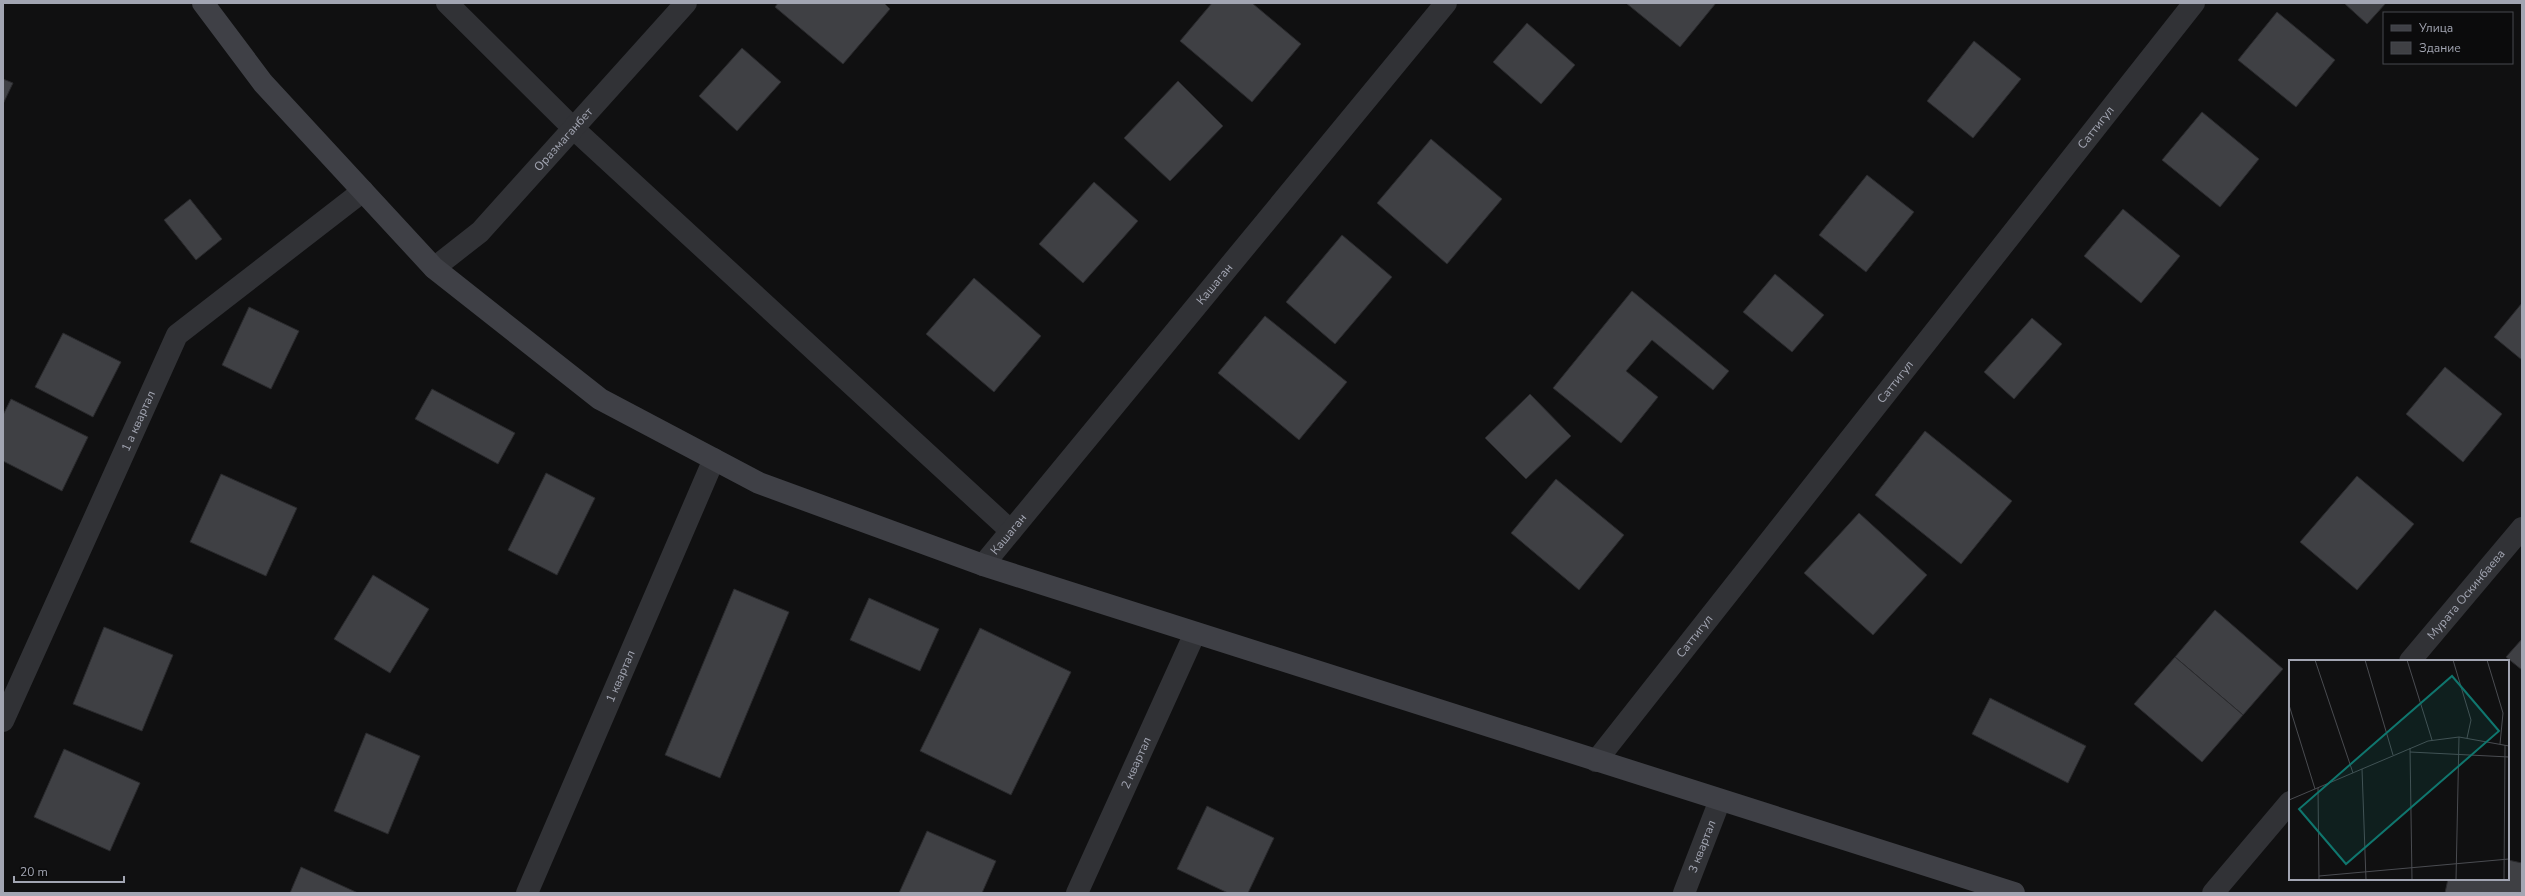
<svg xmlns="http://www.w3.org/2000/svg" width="2525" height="896" font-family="'Nunito Sans',sans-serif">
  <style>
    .building { fill: #3f4044; stroke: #2a2a2d }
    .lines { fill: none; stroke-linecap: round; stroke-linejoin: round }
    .street { stroke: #313236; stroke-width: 22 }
    .secondary { stroke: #3f4046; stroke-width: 22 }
    .labels { text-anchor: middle; stroke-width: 3; stroke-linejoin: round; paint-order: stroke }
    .street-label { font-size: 12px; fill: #a2a5b2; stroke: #0b0b0c }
    .inset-road { fill: none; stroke: #4a4c51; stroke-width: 1 }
    .view { fill: #0f766e; fill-opacity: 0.15; stroke: #0f766e; stroke-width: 2 }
    .inset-edge { fill: none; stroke: #a2a5b2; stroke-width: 2 }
  </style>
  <rect width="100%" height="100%" fill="#101011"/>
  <g class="building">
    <polygon points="778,3 884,3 890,9 843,64 775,7"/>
    <polygon points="1212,3 1252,3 1301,44 1252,102 1180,41"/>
    <polygon points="1626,3 1716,3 1680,47"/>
    <polygon points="2344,3 2386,3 2367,24"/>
    <polygon points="2277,12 2335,60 2296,107 2238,60"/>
    <polygon points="1527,23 1575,65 1541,104 1493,62"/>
    <polygon points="1974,41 2021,79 1973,138 1927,101"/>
    <polygon points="742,48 781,82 737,131 699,96"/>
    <polygon points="3,79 13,83 3,104"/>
    <polygon points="1178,81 1223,126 1170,181 1124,138"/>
    <polygon points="2202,112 2259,159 2220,207 2162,160"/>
    <polygon points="1431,139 1502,199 1447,264 1377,203"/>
    <polygon points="1867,175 1914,212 1866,272 1819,235"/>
    <polygon points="1094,182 1138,221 1083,283 1039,244"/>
    <polygon points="190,199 222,239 196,260 164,220"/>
    <polygon points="2123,209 2180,256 2141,303 2084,256"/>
    <polygon points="1342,235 1392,277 1335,344 1286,302"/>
    <polygon points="1775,274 1824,315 1792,352 1743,312"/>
    <polygon points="974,278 1041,336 994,392 926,334"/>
    <polygon points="1632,291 1729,371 1713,390 1652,340 1626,371 1658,397 1621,443 1553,388"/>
    <polygon points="2522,303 2522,360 2494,337"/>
    <polygon points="249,307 299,331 271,389 222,365"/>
    <polygon points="1265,316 1347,382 1299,440 1218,373"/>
    <polygon points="2032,318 2062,344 2014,399 1984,372"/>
    <polygon points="63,333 121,362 93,417 35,387"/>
    <polygon points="2445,367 2502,414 2463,462 2406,414"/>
    <polygon points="432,389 515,433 498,464 415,419"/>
    <polygon points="1530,394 1571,436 1526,479 1485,438"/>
    <polygon points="11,399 88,437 62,491 3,461 3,415"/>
    <polygon points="1925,431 2012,501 1961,564 1875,495"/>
    <polygon points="546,473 595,498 557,575 508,550"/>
    <polygon points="221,474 297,508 266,576 190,542"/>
    <polygon points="2357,476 2414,524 2357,590 2300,542"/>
    <polygon points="1556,479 1624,535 1579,590 1511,533"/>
    <polygon points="1859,513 1927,575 1873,635 1804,573"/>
    <polygon points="373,575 429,609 390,673 334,639"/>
    <polygon points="734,589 789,612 720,778 665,755"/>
    <polygon points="869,598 939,629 920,671 850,640"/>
    <polygon points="2215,610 2283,669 2243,715 2175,657"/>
    <polygon points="104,627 173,655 142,731 73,704"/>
    <polygon points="980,628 1071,672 1011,795 920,751"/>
    <polygon points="2522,639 2522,670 2506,657"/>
    <polygon points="2175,657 2243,715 2202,762 2134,704"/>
    <polygon points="1990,698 2086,746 2068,783 1972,734"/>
    <polygon points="366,733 420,756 388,834 334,811"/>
    <polygon points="64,749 140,783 110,851 34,817"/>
    <polygon points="1207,806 1274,838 1248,893 1228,893 1177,869"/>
    <polygon points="927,831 996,861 982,893 899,893"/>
    <polygon points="2508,860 2522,863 2522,893 2445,893 2448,879 2508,879"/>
    <polygon points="301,867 358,893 290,893"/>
  </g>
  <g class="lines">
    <g class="street">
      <polyline points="447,3 574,129 1011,531"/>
      <path id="s1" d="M 434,268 L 480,232 L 686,3"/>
      <path id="s2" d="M 983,565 L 1446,3"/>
      <path id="s3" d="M 2410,661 L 2522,528"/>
      <path id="s4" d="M 3,721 L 177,335 L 363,191"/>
      <path id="s5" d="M 1596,761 L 2194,3"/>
      <path id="s6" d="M 527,893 L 714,459"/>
      <path id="s7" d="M 1077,893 L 1195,633"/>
      <path id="s8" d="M 1684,893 L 1720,800"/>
      <polyline points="2213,893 2290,802"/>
    </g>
    <polyline class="secondary" points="203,3 263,83 434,268 600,399 759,483 983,565 2014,893"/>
  </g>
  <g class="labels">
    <g class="street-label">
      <text dy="4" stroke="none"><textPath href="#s5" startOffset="807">Саттигул</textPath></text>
      <text dy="4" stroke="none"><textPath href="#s1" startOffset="183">Оразмаганбет</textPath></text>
      <text dy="4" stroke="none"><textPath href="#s2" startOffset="364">Кашаган</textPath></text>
      <text dy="4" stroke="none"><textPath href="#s5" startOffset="483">Саттигул</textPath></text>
      <text dy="4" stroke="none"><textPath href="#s4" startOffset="329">1 а квартал</textPath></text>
      <text dy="4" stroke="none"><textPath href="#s2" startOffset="40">Кашаган</textPath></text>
      <text dy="4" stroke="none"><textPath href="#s3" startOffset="87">Мурата Оскинбаева</textPath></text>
      <text dy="4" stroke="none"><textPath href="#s5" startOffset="159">Саттигул</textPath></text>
      <text dy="4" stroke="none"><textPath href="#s6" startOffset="236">1 квартал</textPath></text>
      <text dy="4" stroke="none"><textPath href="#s7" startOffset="143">2 квартал</textPath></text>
      <text dy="4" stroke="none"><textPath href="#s8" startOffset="50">3 квартал</textPath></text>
    </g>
  </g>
  <g transform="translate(2289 660)">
    <rect width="220" height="220" fill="#101011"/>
    <path class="inset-road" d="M 26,0 L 64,113M 76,0 L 104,95M 118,0 L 143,80M 164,0 L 182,60 L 178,78M 198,0 L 214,53 L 211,84M 0,45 L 26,129M 121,88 L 123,220M 121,92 L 220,97M 73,109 L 77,220M 29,128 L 30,220M 0,140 L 139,81 L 170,77 L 220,86M 30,216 L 220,199M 167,220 L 170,77M 215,220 L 216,85"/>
    <path class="view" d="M 163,16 L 210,71 L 57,204 L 10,149 Z"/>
    <rect width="220" height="220" class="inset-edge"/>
  </g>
  <rect width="2525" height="896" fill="none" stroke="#a2a5b2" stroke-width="8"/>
  <rect x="2383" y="12" width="130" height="52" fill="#0b0b0c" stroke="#47494e"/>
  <rect x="2391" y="25" width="20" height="6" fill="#3f4046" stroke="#47494e"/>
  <text x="2419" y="32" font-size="12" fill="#a2a5b2">Улица</text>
  <rect x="2391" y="42" width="20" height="12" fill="#3f4044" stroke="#47494e"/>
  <text x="2419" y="52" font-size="12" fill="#a2a5b2">Здание</text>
  <path d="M14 876v6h110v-6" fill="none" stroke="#a2a5b2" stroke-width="2"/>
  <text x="20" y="876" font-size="12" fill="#a2a5b2" stroke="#0b0b0c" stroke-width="3" paint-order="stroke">20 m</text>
</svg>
